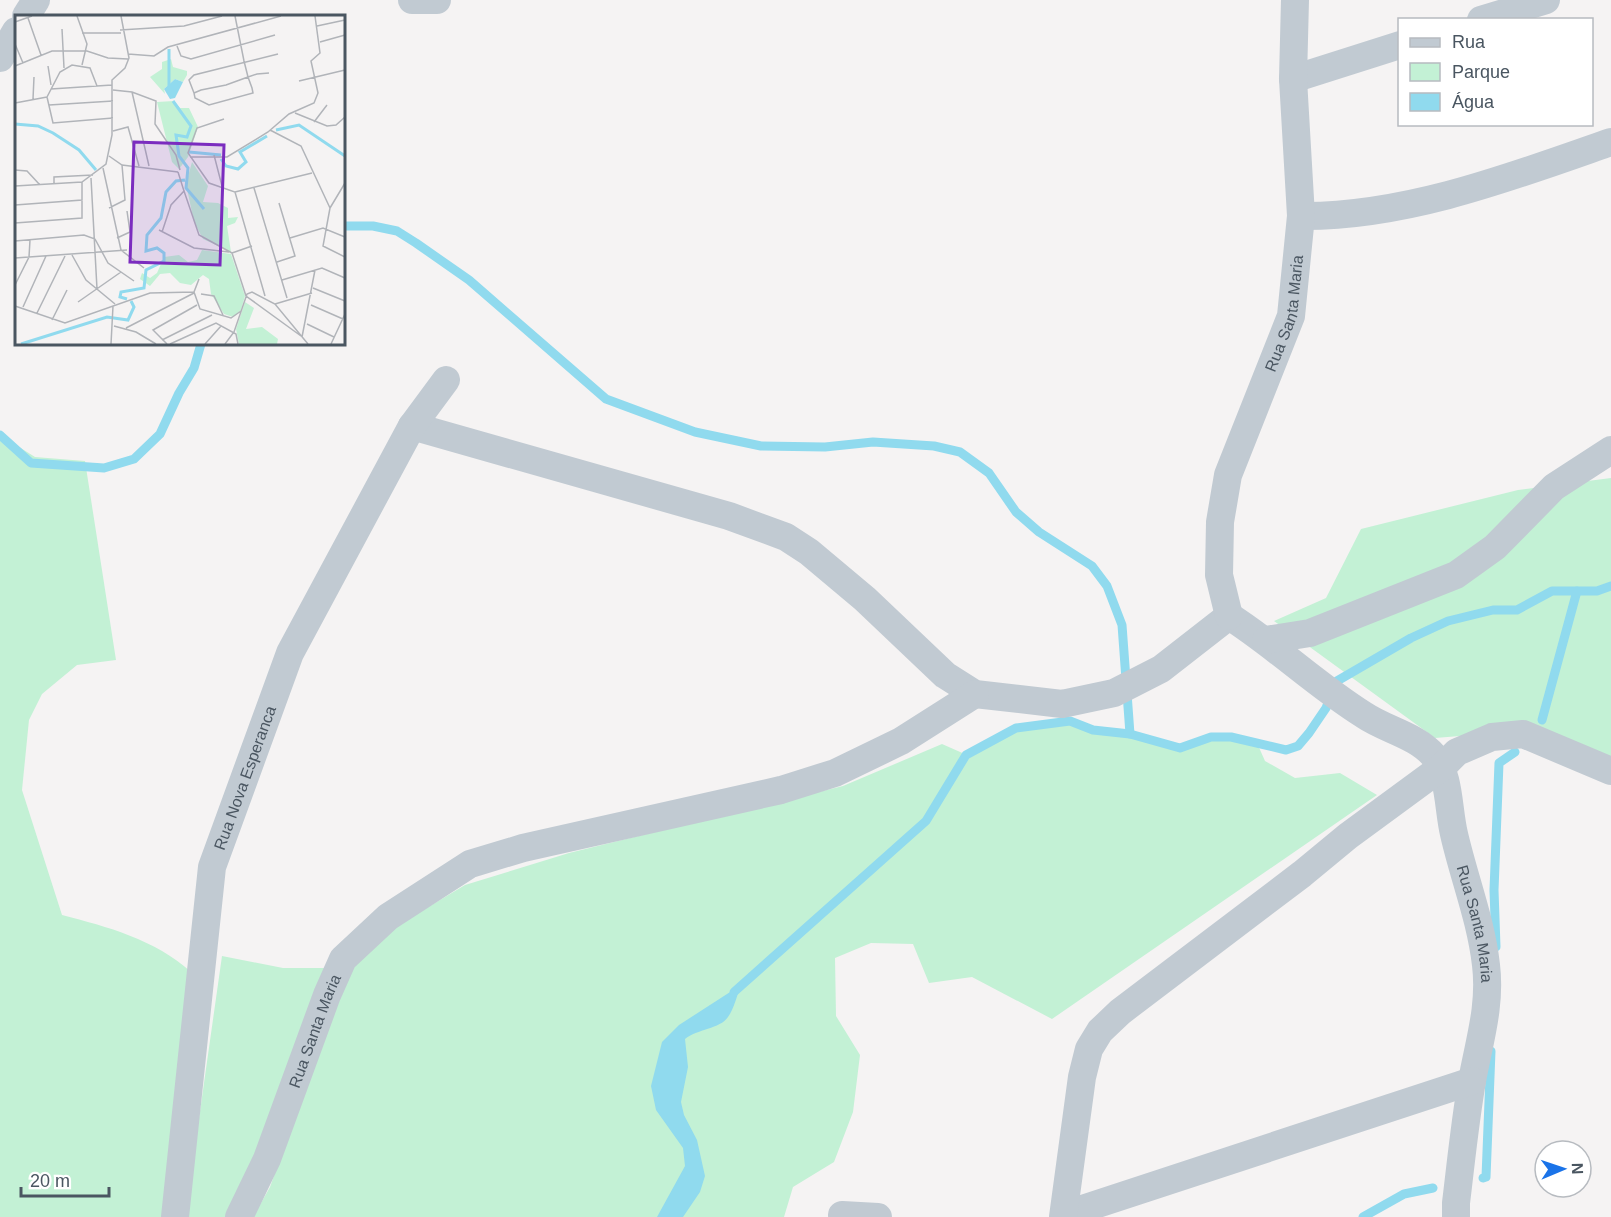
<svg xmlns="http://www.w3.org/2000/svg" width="1611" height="1217" font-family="Arial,sans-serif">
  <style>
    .green { fill: #c3f1d5 }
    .water { fill: #90daee }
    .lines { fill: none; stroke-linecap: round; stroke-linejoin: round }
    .stream { stroke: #90daee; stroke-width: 9 }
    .street { stroke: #c1cad2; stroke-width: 28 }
    .labels { text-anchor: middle; stroke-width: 5; stroke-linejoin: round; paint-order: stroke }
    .street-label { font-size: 16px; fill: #4a5661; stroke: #fff }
    .inset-river { fill: none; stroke: #90daee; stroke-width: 3 }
    .inset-road { fill: none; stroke: #b1b4b9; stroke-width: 1.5 }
    .view { fill: #7b2cbf; fill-opacity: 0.15; stroke: #7b2cbf; stroke-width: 3 }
    .inset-edge { fill: none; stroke: #4a5661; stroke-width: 3 }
  </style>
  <rect width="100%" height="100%" fill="#f5f3f3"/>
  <g class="green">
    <path d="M 0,435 L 35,457 L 85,461 L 116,660 L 77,665 L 42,694 L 29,720 L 22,790 L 62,915 C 108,927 154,939 191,972 L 169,1217 L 0,1217 Z"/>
    <polygon points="1611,478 1611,757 1460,736 1435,738 1274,621 1326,598 1361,529 1518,490"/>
    <polygon points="1070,721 1093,730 1130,734 1180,748 1211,737 1231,737 1257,743 1265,761 1295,778 1340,773 1377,795 1052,1019 972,977 929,983 913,944 871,943 835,958 836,1016 860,1055 853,1112 834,1162 793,1187 784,1217 253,1217 270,1187 347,972 385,933 465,885 569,853 843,786 942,744 967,755 1016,728"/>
    <polygon points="222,956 283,968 329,968 231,1217 185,1217"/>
  </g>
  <path class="water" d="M 741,985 C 737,995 734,1009 728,1017 C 720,1029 697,1029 685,1039 L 688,1067 L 681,1102 L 684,1115 L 697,1140 L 705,1176 L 700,1192 L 683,1217 L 657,1217 L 685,1166 L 683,1148 L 656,1110 L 651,1086 L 662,1042 L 679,1025 Z"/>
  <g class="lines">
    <g class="stream">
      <polyline points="344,226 373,226 397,231 416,243 469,280 606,399 695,432 761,446 825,447 873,442 934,446 960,452 989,473 1016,512 1039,532 1092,566 1107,586 1122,625 1130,734"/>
      <polyline points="0,435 31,463 104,468 134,459 160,434 179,393 194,368 201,344"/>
      <polyline points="1542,720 1577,591"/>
      <polyline points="1496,947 1494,890 1499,763 1515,752"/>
      <polyline points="734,992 926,821 966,755 1016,728 1070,721 1093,730 1130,734 1180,748 1211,737 1231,737 1286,750 1298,746 1309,733 1326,708 1337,681 1411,638 1448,621 1493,610 1517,610 1552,591 1597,591 1611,586"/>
      <polyline points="1483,1178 1486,1177 1491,1051"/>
      <polyline points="1363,1217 1404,1194 1433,1188"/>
    </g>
    <g class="street">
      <polyline points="412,0 437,0"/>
      <polyline points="26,16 36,0"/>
      <polyline points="1481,20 1546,0"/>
      <polyline points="0,58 16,31"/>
      <polyline points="1293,79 1400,45"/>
      <path d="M 1301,216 C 1406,217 1514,176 1611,142"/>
      <polyline points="412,426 729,516 786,537 809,552 865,599 945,675 975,694 1062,704 1114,693 1161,669 1229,616"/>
      <path id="s1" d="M 1229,616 C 1276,646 1316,685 1364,715 C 1386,730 1416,735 1434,756 C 1450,776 1448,809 1454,834 C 1464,878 1481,920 1486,965 C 1491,1006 1479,1042 1472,1081 C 1465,1121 1461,1162 1456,1203 L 1456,1217"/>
      <path id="s2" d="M 1229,616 L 1219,575 L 1220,522 L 1228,475 L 1291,316 L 1301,216 L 1293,79 L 1295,0"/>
      <polyline points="1266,640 1310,633 1456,575 1495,547 1554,487 1611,450"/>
      <polyline points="842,1215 878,1217"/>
      <polyline points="1064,1215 1472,1081"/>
      <path id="s3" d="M 175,1217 L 212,867 L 290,653 L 412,426 L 446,380"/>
      <path id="s4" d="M 239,1217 L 267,1159 L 327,995 L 343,959 L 388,917 L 470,864 L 523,848 L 781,790 L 835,773 L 901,741 L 975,694"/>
      <polyline points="1063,1217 1082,1077 1089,1049 1100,1031 1120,1012 1302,874 1348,836 1442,767 1457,752 1492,737 1523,734 1611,771"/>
    </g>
  </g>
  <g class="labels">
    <g class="street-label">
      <text dy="6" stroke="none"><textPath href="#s2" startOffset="315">Rua Santa Maria</textPath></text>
      <text dy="6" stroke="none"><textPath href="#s3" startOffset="447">Rua Nova Esperanca</textPath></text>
      <text dy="6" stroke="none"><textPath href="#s1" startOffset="423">Rua Santa Maria</textPath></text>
      <text dy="6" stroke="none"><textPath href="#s4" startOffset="201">Rua Santa Maria</textPath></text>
    </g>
  </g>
  <g transform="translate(15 15)">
    <rect width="330" height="330" fill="#f5f3f3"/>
    <path d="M 156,44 L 158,52 L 172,56 L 172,60 L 168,67 L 160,64 L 149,74 L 150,79 L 135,62 L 147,54 L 147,47 ZM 159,86 L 165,93 L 174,93 L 183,112 L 173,142 L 164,154 L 157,147 L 142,87 ZM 177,147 L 193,171 L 188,187 L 203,188 L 213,193 L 213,203 L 223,202 L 220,208 L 212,211 L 216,237 L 188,224 L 179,207 L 171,169 ZM 187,235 L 216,239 L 230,281 L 226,295 L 218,302 L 209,299 L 196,279 L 194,264 L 188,260 L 176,270 L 165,268 L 155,258 L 145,259 L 135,271 L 125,264 L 127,258 L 135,263 L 142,258 L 149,242 L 164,240 L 173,247 L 182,245 ZM 230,287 L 239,293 L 231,314 L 247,312 L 263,324 L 262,329 L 224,329 L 221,314 Z" fill="#c3f1d5"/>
    <path d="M 160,64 L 168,67 L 160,83 L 155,84 L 149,74 Z" fill="#90daee"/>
    <path class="inset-river" d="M 154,71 L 154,34M 158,86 L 176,111 L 172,122 L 161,120 L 164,141 L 173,153 L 171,173 L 189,194M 0,109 L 23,111 L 38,118 L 64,135 L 81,155M 261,115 L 284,110 L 330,141M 174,137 L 206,140M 206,144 L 211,151 L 223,154 L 231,147 L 225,137 L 252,121M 112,284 L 105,282 L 106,277 L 129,273 L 131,255 L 149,246 L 149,238 L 142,233 L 131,236 L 132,220 L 146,203 L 151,177 L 161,166 L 170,165M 6,329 L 92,302 L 113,305 L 119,292 L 116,286"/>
    <path class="inset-road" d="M 62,1 L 72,29 L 67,50M 220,1 L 229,46 L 233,62 L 237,73 L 238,78 L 194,90 L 180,83 L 179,78 L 186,75 L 211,70 L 233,62 L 242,59 L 254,58M 13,3 L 26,40M 0,7 L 17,1M 302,11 L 330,5M 47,14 L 49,53M 105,15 L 169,11 L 207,1M 67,18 L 106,18M 305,27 L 330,20M 0,29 L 8,48M 162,31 L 166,41 L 176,44 L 260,20M 113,39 L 139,41 L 153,32 L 266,1M 0,51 L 37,36 L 72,36 L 93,43 L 113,44M 33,51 L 36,70M 284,66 L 330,55M 36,74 L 97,70M 98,75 L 117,77 L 141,86 L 140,109 L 161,140 L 165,155M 117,77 L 134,151M 179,78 L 174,65 L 179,60 L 263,39M 32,82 L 38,108 L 98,103M 32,82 L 45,57 L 57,50 L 75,53 L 82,71M 18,84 L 19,62M 0,88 L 32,82M 34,90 L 98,86M 280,98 L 312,111 L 321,110 L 330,102M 209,104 L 182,113 L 173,138 L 194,168 L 220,177 L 250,281M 299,107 L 312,90M 255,115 L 286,131 L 315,193 L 308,231 L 330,242M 98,116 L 113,112 L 124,151M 199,140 L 207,171M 94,141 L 107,150 L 163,157M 175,142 L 212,142 L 253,117 L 274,99 L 299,88 L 303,78 L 296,46 L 305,38 L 300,1M 88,153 L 106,235 L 129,253M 0,155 L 12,156 L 25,170M 76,163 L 82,274M 39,169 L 39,162 L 78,160M 0,171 L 67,167 L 91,149 L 97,120 L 97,65 L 110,53 L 114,43 L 106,1M 239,173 L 272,283M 169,176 L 184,220 L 217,238M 220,177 L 297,158M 0,190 L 67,185 L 67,167M 94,193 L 110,185 L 107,150M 315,193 L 330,168M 0,208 L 67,203 L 67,185M 144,215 L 179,233 L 214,237M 147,217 L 156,190 L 169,176 L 163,157M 102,223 L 115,217 L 112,196M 275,223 L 308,213 L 330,222M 0,226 L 69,220 L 80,224 L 93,248 L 119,266M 217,238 L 231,281 L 286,321M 217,238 L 237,231M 57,240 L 71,265 L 100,289M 0,243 L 112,235M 262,247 L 280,241 L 264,188M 184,264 L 179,277 L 185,294 L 216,303 L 226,296M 267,265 L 307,253 L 330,263M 0,270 L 14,242 L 15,225M 298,273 L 330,286M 186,279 L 199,281 L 208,300M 63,287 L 106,257M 260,289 L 297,278M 296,290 L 328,304M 0,291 L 50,308 L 135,278 L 179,277M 8,292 L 31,241M 22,298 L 50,241M 37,305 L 52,275M 292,309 L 319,322M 99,311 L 121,317 L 141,329M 111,313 L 179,278M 287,322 L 300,255M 147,325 L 197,300M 96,329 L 98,291M 152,329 L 138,315 L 182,290M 155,329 L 201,308 L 221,319 L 223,329M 190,329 L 206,311M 210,329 L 219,317 L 232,279 L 237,277 L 260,289 L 293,329M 316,329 L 330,299"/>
    <path class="view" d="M 119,127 L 209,130 L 205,250 L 115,247 Z"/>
    <rect width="330" height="330" class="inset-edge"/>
  </g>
  <rect x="1398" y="18" width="195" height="108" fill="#ffffff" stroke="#b7bbc0" stroke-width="1.5"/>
  <rect x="1410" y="38" width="30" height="9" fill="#c1cad2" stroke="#b7bbc0" stroke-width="1.5"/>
  <text x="1452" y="48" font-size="18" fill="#4a5661">Rua</text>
  <rect x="1410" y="63" width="30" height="18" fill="#c3f1d5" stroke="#b7bbc0" stroke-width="1.5"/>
  <text x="1452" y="78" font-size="18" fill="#4a5661">Parque</text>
  <rect x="1410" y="93" width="30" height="18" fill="#90daee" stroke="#b7bbc0" stroke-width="1.5"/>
  <text x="1452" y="108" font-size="18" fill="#4a5661">Água</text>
  <g transform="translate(1563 1169) rotate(88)"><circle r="28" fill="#ffffff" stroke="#b7bbc0" stroke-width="1.5"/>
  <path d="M0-4.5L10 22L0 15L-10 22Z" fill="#1a73e8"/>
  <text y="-9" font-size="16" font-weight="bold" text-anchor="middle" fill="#4a5661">N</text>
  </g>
  <path d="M21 1187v9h88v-9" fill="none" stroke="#4a5661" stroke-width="3"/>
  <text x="30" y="1187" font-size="18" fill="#4a5661" stroke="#ffffff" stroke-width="4.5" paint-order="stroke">20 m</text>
</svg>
